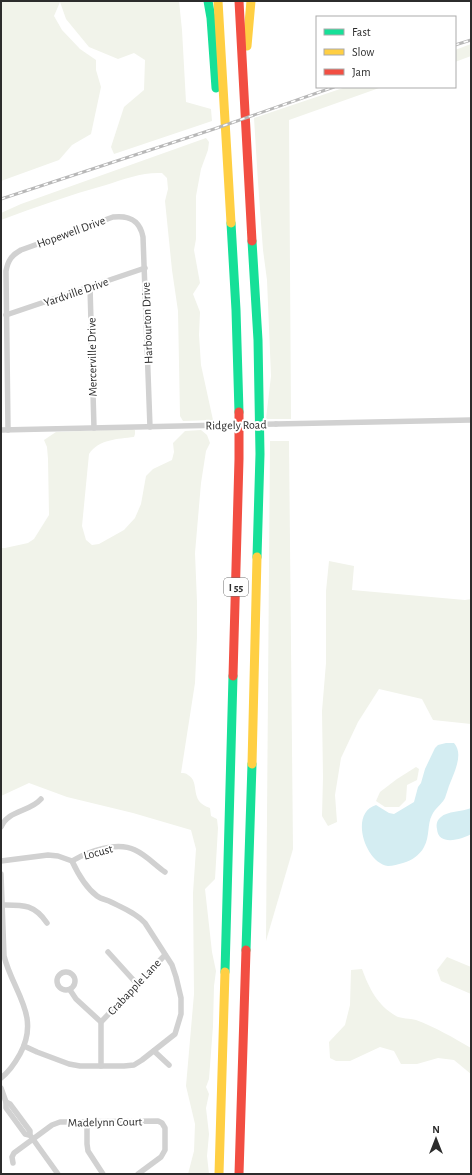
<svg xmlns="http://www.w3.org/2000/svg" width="472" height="1175" font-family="'Alegreya Sans',sans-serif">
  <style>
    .green { fill: #f1f3ea }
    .water { fill: #d4edf2 }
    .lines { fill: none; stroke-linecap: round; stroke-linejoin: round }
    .street { stroke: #d1d1d1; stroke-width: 5.5 }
    .fast { stroke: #16e098; stroke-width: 9 }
    .slow { stroke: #ffcf43; stroke-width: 9 }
    .jam { stroke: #f24e42; stroke-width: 9 }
    .rail-casing { stroke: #b8b8b8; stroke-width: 3 }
    .rail { stroke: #fff; stroke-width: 1.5; stroke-dasharray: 4.5; stroke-linecap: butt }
    .street-bridge { stroke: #d1d1d1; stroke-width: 5.5 }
    .labels { text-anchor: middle; stroke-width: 4; stroke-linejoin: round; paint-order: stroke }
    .shield { fill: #fff; stroke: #6b6b6b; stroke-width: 1 }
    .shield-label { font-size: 11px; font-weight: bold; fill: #2c2c2c }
    .street-label { font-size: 12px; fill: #2c2c2c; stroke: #fff }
  </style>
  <rect width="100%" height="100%" fill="#fff"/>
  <g class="green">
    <polygon points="1,1 179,1 182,30 186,102 211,109 212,121 114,154 111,147 124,107 144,90 145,60 134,53 118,59 89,47 66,19 60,2 54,16 62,30 80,49 96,60 96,70 101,87 91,134 72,145 59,160 1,181"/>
    <polygon points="471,44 471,56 455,62 455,50"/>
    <polygon points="346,87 382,87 289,120 291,419 266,419 271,376 267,280 263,250 258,182 254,118"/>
    <path d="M 206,138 L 209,142 L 208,150 L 201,169 L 196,196 L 196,239 L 194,250 L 200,283 L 193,294 L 200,312 L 199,335 L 201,365 L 213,420 L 183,421 L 180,416 L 178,311 L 172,270 L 165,201 L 168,189 L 167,178 L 162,173 C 143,172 124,179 106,185 C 70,195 35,207 1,220 L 1,213 L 21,204 Z"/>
    <path d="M 132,429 L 135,430 L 135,434 L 134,437 C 118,439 99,439 89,454 L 82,526 L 86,540 L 92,545 L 99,544 L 124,530 L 135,518 L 141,504 L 146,476 L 153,469 L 172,460 L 174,452 L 173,443 L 185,431 L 201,430 L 207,435 L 210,443 L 206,451 L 201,483 L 195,553 L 197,602 L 197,637 L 195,683 L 181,773 C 183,773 186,773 188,775 C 201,782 188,801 210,808 L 211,816 L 217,819 L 218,828 L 215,879 L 205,889 L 212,952 L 216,971 L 214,986 L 213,1026 L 209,1079 L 206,1087 L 209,1094 L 206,1108 L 209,1134 L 207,1156 L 209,1174 L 188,1174 L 194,1151 L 195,1124 L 186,1086 L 194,994 L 193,893 L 196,849 L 191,830 L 133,813 L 67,797 L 29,783 L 1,796 L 1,548 L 5,548 L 28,543 L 34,539 L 49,515 L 48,459 L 47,447 L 44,440 L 56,432 Z"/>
    <polygon points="270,441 289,441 293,849 266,941"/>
    <polygon points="329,561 354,566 352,590 465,600 471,599 471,724 433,720 422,699 379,689 358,722 341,758 335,795 337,822 328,826 322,816 323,777 322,711 326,663 326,591"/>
    <polygon points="416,767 419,769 417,780 407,785 406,800 399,807 385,807 376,801 380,792 397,779"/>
    <polygon points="447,957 471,967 471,994 441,981 437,970"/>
    <path d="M 362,969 C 369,988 377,1005 396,1016 C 401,1019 410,1018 416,1020 C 435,1027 454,1038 471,1048 L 471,1074 L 454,1060 L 438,1058 L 417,1064 L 401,1064 L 394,1051 L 380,1047 L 350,1061 L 336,1061 L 330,1058 L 329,1042 L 345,1025 L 350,1005 L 351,970 Z"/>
  </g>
  <g class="water">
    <path d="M 446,743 L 454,743 C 465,755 452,776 448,789 C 447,792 446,795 445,798 C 442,804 435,808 432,815 C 427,824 430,837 424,847 C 420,855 411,861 403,863 C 398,864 393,866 388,866 C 365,863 349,813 376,805 L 389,813 L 394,814 L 414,802 L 418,787 L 421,783 L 425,769 L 435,748 L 438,745 Z"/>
    <path d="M 471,808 L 471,834 C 461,840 438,846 437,829 C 436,824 437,820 441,817 C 447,811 462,812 471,808 Z"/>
  </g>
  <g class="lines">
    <g class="street">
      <polyline points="90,287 94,428"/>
      <polyline points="6,315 145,268"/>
      <polyline points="276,424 471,420"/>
      <polyline points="1,430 225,425"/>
      <path d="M 8,430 L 6,271 C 8,260 12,255 21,250 L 113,217 C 130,215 140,221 143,237 L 150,427"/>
      <path d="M 1,827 C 8,810 30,812 41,799"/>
      <path d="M 1,861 L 48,855 L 58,856 L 72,861 C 89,851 117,841 135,850 C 146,855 155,865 165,872"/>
      <path d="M 1,874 L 4,956 C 13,992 41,1016 20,1054 C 15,1063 9,1072 1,1078"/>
      <path d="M 2,905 C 23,905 34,904 47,923"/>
      <polyline points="108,952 137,984"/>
      <circle cx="66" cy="981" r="9"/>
      <polyline points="70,990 76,999 101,1022"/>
      <path d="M 24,1046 L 37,1052 L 69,1064 L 80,1066 L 124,1066 L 134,1065 L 142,1060 L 175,1034 L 181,1014 L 181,998 L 176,977 L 172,965 L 145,923 C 136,913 123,908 111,902 C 107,900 101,899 97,896 C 85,887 78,874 72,861"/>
      <polyline points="154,1051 169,1065"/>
      <polyline points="101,1066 101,1022 165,955"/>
      <polyline points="1,1088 6,1102 6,1108 25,1134 29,1135"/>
      <polyline points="6,1102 10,1104 30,1131 30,1135 58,1174"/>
      <polyline points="87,1122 87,1144 88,1151 103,1174"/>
      <polyline points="13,1163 12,1157 14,1153 52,1125 60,1122 158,1121 162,1123 165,1128 165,1150 161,1157 138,1174"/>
    </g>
    <g class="fast">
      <polyline points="208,1 211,18 216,88"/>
      <polyline points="231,223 236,310 239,412"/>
      <polyline points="252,241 258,340 260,454 257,557"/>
      <polyline points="246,950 252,764"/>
      <polyline points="225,972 233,676"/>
    </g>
    <g class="slow">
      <polyline points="218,1 231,223"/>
      <polyline points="247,46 251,1"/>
      <polyline points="252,764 257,557"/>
      <polyline points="219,1174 225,972"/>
    </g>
    <g class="jam">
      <polyline points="239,1 252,241"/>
      <polyline points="233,676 239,459 239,412"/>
      <polyline points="239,1174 246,950"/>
    </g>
    <g class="rail-casing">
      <g id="rail">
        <polyline points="455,45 471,40"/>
        <polyline points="1,199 214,129 334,87"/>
      </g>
    </g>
    <use href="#rail" class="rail"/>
    <polyline class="street-bridge" points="225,425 276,424"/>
  </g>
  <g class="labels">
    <rect class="shield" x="224" y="578" width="24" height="18" rx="3"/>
    <g class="shield-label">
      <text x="236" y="591">I 55</text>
    </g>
    <g class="street-label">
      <text transform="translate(71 232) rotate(-20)" y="4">Hopewell Drive</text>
      <text transform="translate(76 292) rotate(-19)" y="4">Yardville Drive</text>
      <text transform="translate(147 323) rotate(-92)" y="4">Harbourton Drive</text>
      <text transform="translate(92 357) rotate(-91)" y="4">Mercerville Drive</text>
      <text transform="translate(236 425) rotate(-1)" y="4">Ridgely Road</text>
      <text transform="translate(98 852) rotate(-15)" y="4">Locust</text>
      <text transform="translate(134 987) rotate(-47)" y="4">Crabapple Lane</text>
      <text transform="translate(105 1122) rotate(-1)" y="4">Madelynn Court</text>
    </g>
  </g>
  <rect width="472" height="1175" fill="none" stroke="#2c2c2c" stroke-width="4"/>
  <rect x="316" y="16" width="140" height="72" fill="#ffffff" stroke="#ababab"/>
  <rect x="324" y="29" width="20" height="6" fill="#16e098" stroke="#ababab"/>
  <text x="352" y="36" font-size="12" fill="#2c2c2c">Fast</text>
  <rect x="324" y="49" width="20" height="6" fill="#ffcf43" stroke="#ababab"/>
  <text x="352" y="56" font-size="12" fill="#2c2c2c">Slow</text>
  <rect x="324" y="69" width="20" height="6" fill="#f24e42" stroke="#ababab"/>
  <text x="352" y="76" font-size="12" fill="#2c2c2c">Jam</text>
  <g transform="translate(436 1139)" stroke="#ffffff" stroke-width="3" paint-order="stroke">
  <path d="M0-3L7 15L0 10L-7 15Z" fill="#2c2c2c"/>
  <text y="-6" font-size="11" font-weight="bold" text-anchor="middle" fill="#2c2c2c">N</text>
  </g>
</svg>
